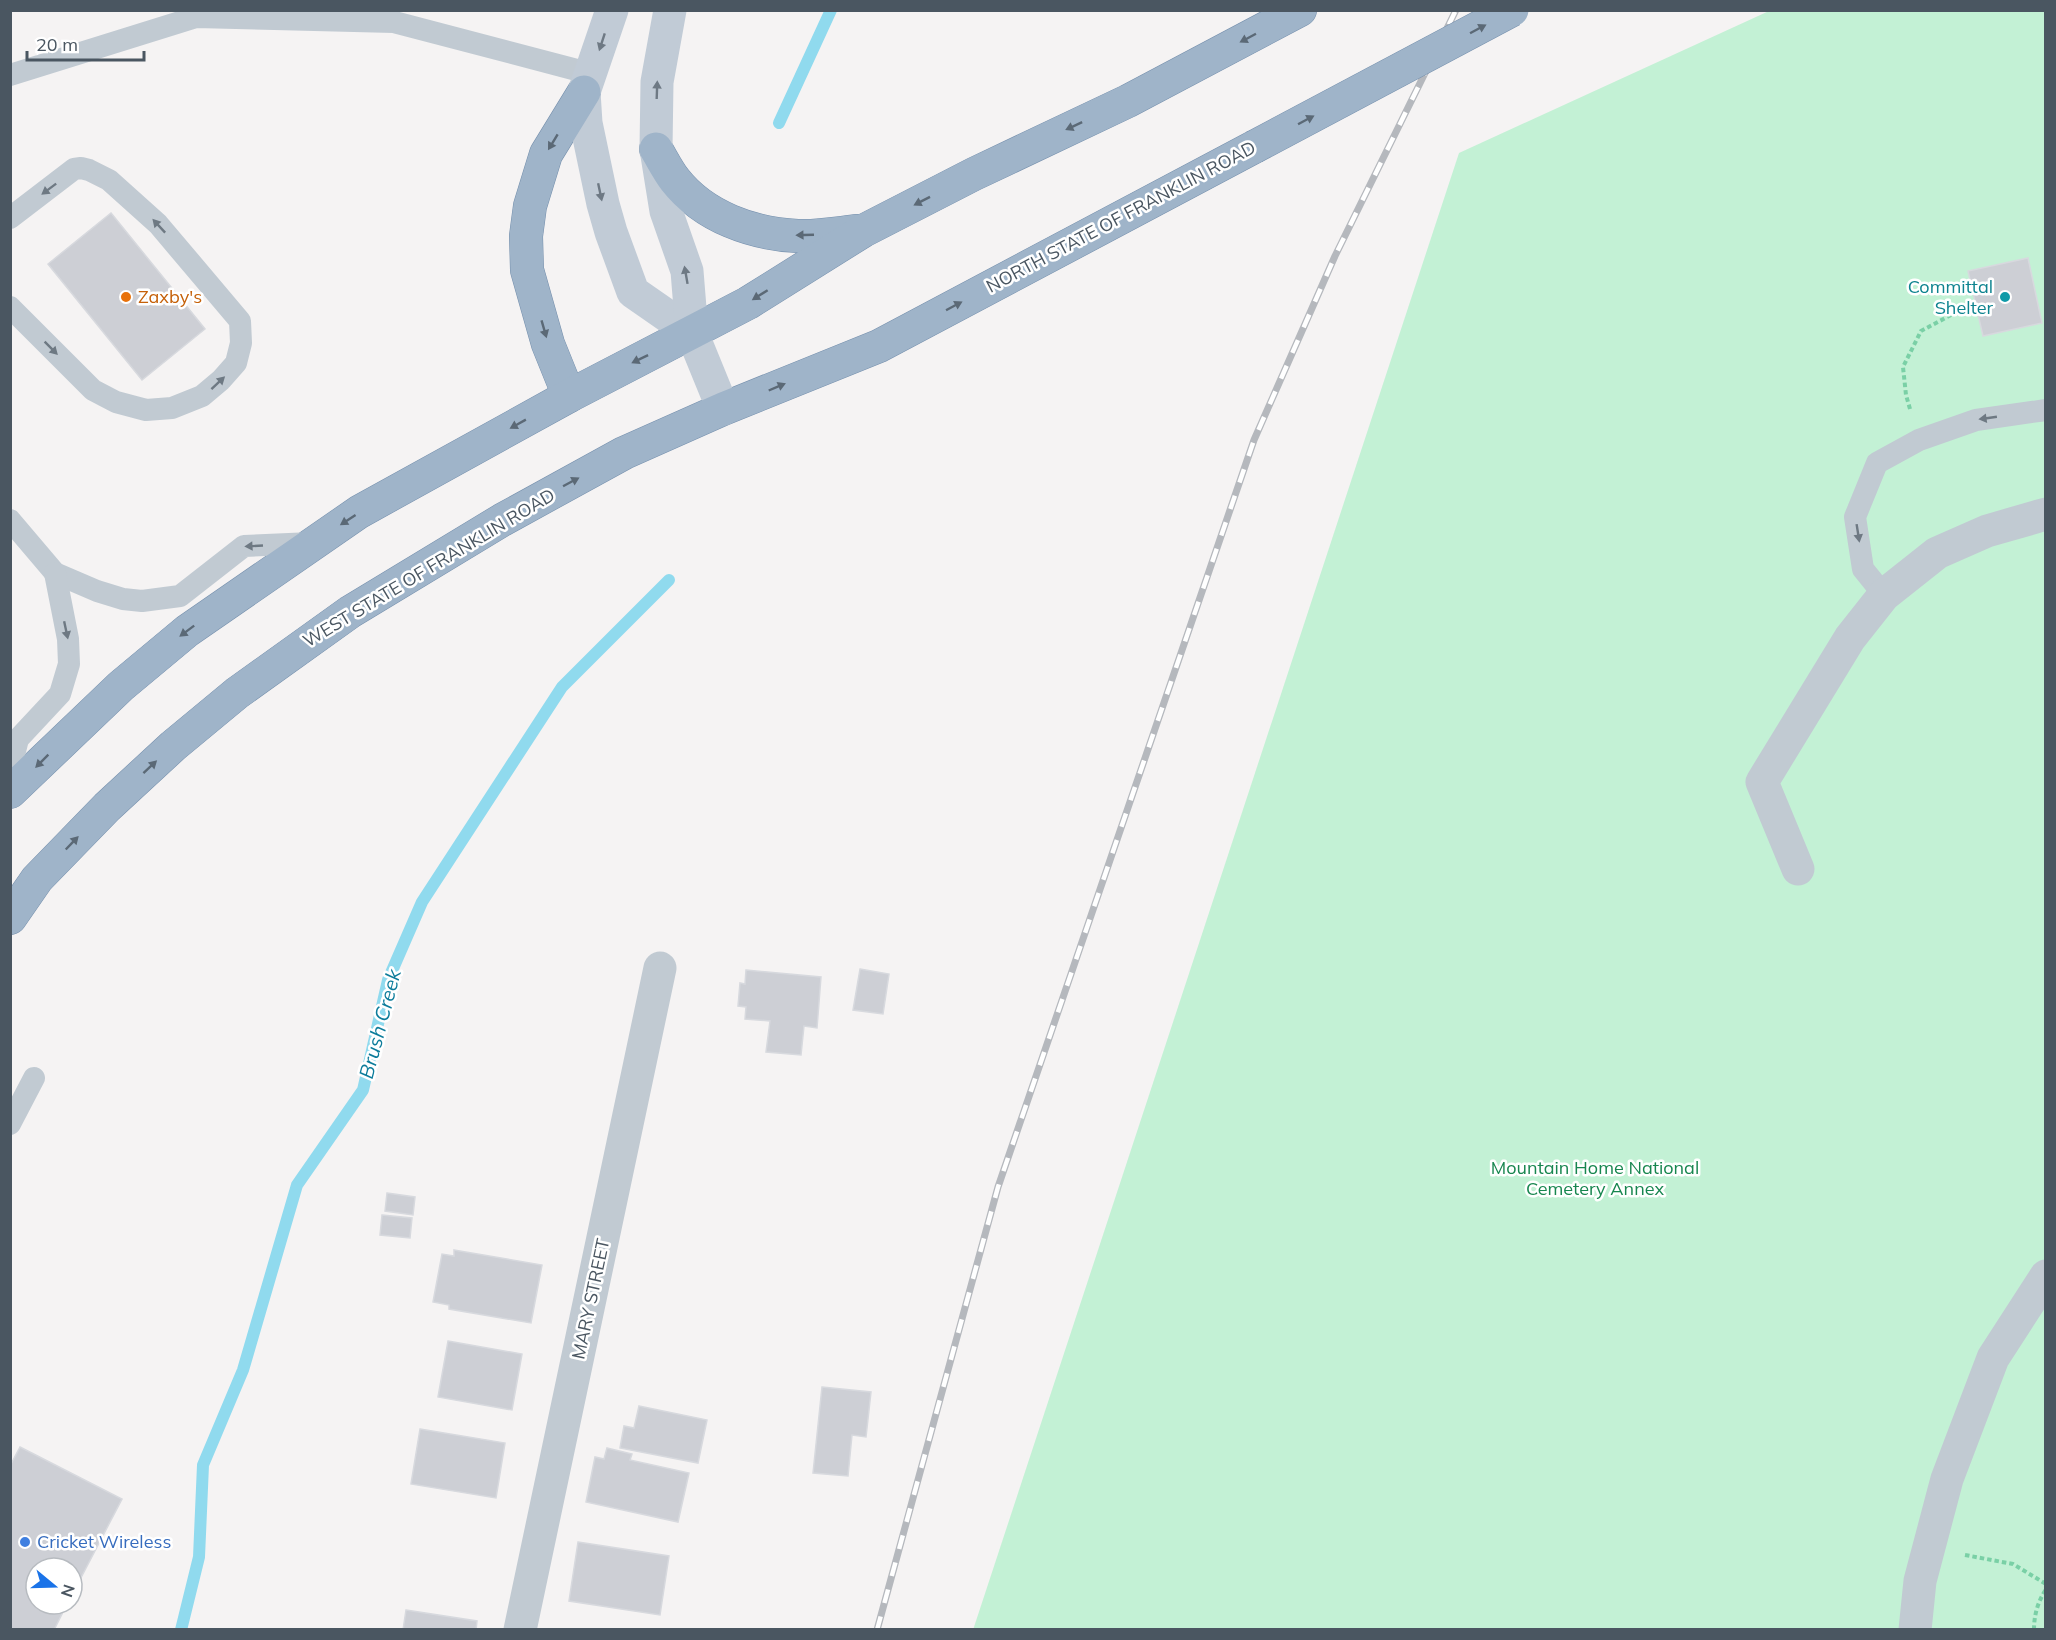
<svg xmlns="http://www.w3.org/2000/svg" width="2056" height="1640" font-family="Mulish,sans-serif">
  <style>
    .green { fill: #c3f1d5 }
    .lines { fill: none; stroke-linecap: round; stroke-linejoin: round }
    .stream { stroke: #90daee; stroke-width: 12 }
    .building { fill: #cdcfd5; stroke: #d7d9de; stroke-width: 1.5 }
    .trunk-casing { stroke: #7690ad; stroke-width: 34 }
    .path { stroke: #7ad0a6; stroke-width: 4; stroke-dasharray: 4.5 3; stroke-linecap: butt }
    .service { stroke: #c1cad2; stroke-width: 22 }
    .minor { stroke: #c1cad2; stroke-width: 33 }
    .secondary { stroke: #c1cbd6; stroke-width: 33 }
    .trunk { stroke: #9fb4c9; stroke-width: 33 }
    .rail-casing { stroke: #b5b8bd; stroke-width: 7 }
    .rail { stroke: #fff; stroke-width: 4.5; stroke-dasharray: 14; stroke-linecap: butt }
    .trunk-bridge-casing { stroke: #7690ad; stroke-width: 34; stroke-linecap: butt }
    .trunk-bridge { stroke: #9fb4c9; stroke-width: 33 }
    .oneway { fill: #5b6976 }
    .oneway2 { fill: #6e7984 }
    .oneway3 { fill: #6e7983 }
    .food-dot { fill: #e8710a; stroke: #fff; stroke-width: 2 }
    .culture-dot { fill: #0f9aa8; stroke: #fff; stroke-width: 2 }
    .shop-dot { fill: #3f7fe0; stroke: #fff; stroke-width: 2 }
    .labels { text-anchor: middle; stroke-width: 5; stroke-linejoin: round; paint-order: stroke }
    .street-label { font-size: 18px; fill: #4a5661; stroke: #fff }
    .culture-label { font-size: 18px; fill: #0d838f; stroke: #fff; text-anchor: end }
    .food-label { font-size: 18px; fill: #c56008; stroke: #fff; text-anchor: start }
    .park-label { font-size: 18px; fill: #17864f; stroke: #fff }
    .shop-label { font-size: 18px; fill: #366cbe; stroke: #fff; text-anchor: start }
    .water-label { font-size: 20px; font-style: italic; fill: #0c7c9b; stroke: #fff }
  </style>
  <rect width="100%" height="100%" fill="#f5f3f3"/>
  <polygon class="green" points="1769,11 2045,11 2045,1629 973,1630 1459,153"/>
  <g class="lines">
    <g class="stream">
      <polyline points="779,123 831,10"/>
      <polyline points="181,1630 199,1557 203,1465 243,1370 297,1185 363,1090 388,980 422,902 562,687 669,580"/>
    </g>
  </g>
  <g class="building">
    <polygon points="111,213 205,329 142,380 48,264"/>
    <polygon points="2028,258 2042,323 1983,336 1968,271"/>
    <polygon points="860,969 889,974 883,1014 853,1010"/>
    <polygon points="746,970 821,977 817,1028 804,1026 801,1055 766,1052 770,1021 745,1019 746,1007 738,1006 740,983 745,984"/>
    <polygon points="387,1193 415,1197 413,1215 385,1211"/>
    <polygon points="382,1215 412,1218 410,1238 380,1235"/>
    <polygon points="454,1250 542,1265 531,1323 449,1309 449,1305 433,1302 442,1254 454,1256"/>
    <polygon points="448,1341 522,1354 512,1410 438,1397"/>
    <polygon points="822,1387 871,1392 866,1437 852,1435 848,1476 813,1473"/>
    <polygon points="639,1406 707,1420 698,1463 620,1448 624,1426 634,1428"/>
    <polygon points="420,1429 505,1443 496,1498 411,1484"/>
    <polygon points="20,1447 122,1499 72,1595 72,1568 36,1568 36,1604 67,1604 54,1630 10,1630 10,1466"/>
    <polygon points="607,1448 632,1454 630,1460 689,1473 678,1522 586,1502 595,1457 604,1459"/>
    <polygon points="578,1542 669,1556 660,1615 569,1601"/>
    <polygon points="406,1610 477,1621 476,1630 403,1630"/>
  </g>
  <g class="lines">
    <g class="trunk-casing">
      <g id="trunk">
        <path d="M 656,149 C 662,159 668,171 675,180 C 704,217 753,234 798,236 C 818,237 839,233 858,231"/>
        <polyline points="569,396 548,344 527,270 526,236 530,206 546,154 584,92"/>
        <polyline points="10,792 121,686 187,631 359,512 569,396 748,303 863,231 974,174 1128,101 1300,10"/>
        <polyline points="10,918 37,879 107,807 173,746 237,693 350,612 502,520 624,453 723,409 879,346 1254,147"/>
      </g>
    </g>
    <g class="path">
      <polyline points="1910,409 1906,395 1903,367 1921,331 1966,307"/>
      <polyline points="1965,1555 2013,1564 2046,1584"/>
      <path d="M 2034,1630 C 2034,1614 2038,1602 2046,1589"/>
    </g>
    <g class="service">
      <polyline points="10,75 196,17 394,22 592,74"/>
      <polyline points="10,218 74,169 81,168 89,170 109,180 158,224 240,321 241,343 236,363 221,380 202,396 172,408 146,410 116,402 93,390 10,307"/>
      <polyline points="10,520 55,573 97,591 123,599 142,601 180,596 244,546 312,543"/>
      <polyline points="1884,595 1863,569 1855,517 1877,463 1919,440 1976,420 2046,410"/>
      <polyline points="10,771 18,739 60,694 69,664 68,639 55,573"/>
      <polyline points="10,1124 34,1078"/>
    </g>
    <g class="minor">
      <polyline points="1798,869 1762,782 1850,638 1884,595 1937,553 1987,531 2046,514"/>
      <polyline points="520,1630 660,968"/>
      <polyline points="1915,1630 1920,1581 1947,1479 1993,1358 2046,1276"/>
    </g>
    <g class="secondary">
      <polyline points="612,10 584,92 586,123 603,204 611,232 633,292 692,333"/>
      <polyline points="670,10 657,82 656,149 666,211 687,271 692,333 723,409"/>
    </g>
    <use href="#trunk" class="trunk"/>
    <g class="rail-casing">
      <polyline id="rail" points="877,1630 998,1187 1254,440 1335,256 1456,10"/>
    </g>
    <use href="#rail" class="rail"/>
    <g class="trunk-bridge-casing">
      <polyline id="trunk-bridge" points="1254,147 1512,10"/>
    </g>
    <use href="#trunk-bridge" class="trunk-bridge"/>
  </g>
  <defs><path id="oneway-solid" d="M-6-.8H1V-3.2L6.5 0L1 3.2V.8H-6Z" transform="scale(1.5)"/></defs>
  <g class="oneway">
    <use href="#oneway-solid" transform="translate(1478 29) rotate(-28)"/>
    <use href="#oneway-solid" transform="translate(1248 38) rotate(152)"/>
    <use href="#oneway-solid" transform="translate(1306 120) rotate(-28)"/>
    <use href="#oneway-solid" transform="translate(1074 126) rotate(155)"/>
    <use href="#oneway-solid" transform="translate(553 142) rotate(121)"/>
    <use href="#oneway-solid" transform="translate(922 201) rotate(153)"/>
    <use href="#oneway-solid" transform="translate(805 235) rotate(178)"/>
    <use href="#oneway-solid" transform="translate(760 295) rotate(148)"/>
    <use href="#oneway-solid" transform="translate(954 306) rotate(-28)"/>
    <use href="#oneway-solid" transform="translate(544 329) rotate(74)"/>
    <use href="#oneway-solid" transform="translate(640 359) rotate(154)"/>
    <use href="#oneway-solid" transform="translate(777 387) rotate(-23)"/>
    <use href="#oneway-solid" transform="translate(518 424) rotate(151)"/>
    <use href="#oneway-solid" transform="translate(571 482) rotate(-28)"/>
    <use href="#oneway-solid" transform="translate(348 520) rotate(147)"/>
    <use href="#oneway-solid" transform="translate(187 631) rotate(143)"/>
    <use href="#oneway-solid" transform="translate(42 761) rotate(135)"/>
    <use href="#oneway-solid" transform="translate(150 767) rotate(-43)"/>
    <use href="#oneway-solid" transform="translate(72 843) rotate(-46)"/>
  </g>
  <g class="oneway2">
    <use href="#oneway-solid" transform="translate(602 42) rotate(108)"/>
    <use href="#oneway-solid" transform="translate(657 90) rotate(-88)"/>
    <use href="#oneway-solid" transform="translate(600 192) rotate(78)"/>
    <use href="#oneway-solid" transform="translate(686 275) rotate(-100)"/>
  </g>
  <g class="oneway3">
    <use href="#oneway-solid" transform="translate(49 189) rotate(143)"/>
    <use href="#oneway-solid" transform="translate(159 226) rotate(-133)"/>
    <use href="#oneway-solid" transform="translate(51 348) rotate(45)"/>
    <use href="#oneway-solid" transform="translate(218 383) rotate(-43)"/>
    <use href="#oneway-solid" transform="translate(1988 418) rotate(172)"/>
    <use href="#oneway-solid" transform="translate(1858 533) rotate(81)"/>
    <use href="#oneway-solid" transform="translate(254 546) rotate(177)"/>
    <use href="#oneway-solid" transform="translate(66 630) rotate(78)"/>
  </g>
  <circle class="food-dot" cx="126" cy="297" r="6"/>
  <circle class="culture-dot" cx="2005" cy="297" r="6"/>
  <circle class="shop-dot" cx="25" cy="1542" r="6"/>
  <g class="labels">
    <g class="street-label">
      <text transform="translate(1121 217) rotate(-28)" y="6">NORTH STATE OF FRANKLIN ROAD</text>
      <text transform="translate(429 568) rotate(-31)" y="6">WEST STATE OF FRANKLIN ROAD</text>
      <text transform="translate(591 1299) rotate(-78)" y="6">MARY STREET</text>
    </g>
    <g class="culture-label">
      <text x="1993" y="293">Committal<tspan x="1993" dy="21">Shelter</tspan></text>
    </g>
    <g class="food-label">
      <text x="138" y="303">Zaxby's</text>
    </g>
    <g class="park-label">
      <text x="1595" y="1174">Mountain Home National<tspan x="1595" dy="21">Cemetery Annex</tspan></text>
    </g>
    <g class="shop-label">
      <text x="37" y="1548">Cricket Wireless</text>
    </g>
    <g class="water-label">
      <text transform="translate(380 1024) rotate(-75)" y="7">Brush Creek</text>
    </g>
  </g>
  <rect width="2056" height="1640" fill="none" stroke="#4a5661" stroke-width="24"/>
  <g transform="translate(54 1586) rotate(109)"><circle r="28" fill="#ffffff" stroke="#b7bbc0" stroke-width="1.5"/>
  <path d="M0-4.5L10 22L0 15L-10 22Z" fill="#1a73e8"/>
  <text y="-9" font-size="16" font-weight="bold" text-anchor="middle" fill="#4a5661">N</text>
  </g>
  <path d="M27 51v9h117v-9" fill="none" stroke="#4a5661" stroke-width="3"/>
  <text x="36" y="51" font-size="18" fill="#4a5661" stroke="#ffffff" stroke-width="4.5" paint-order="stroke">20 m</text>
</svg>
